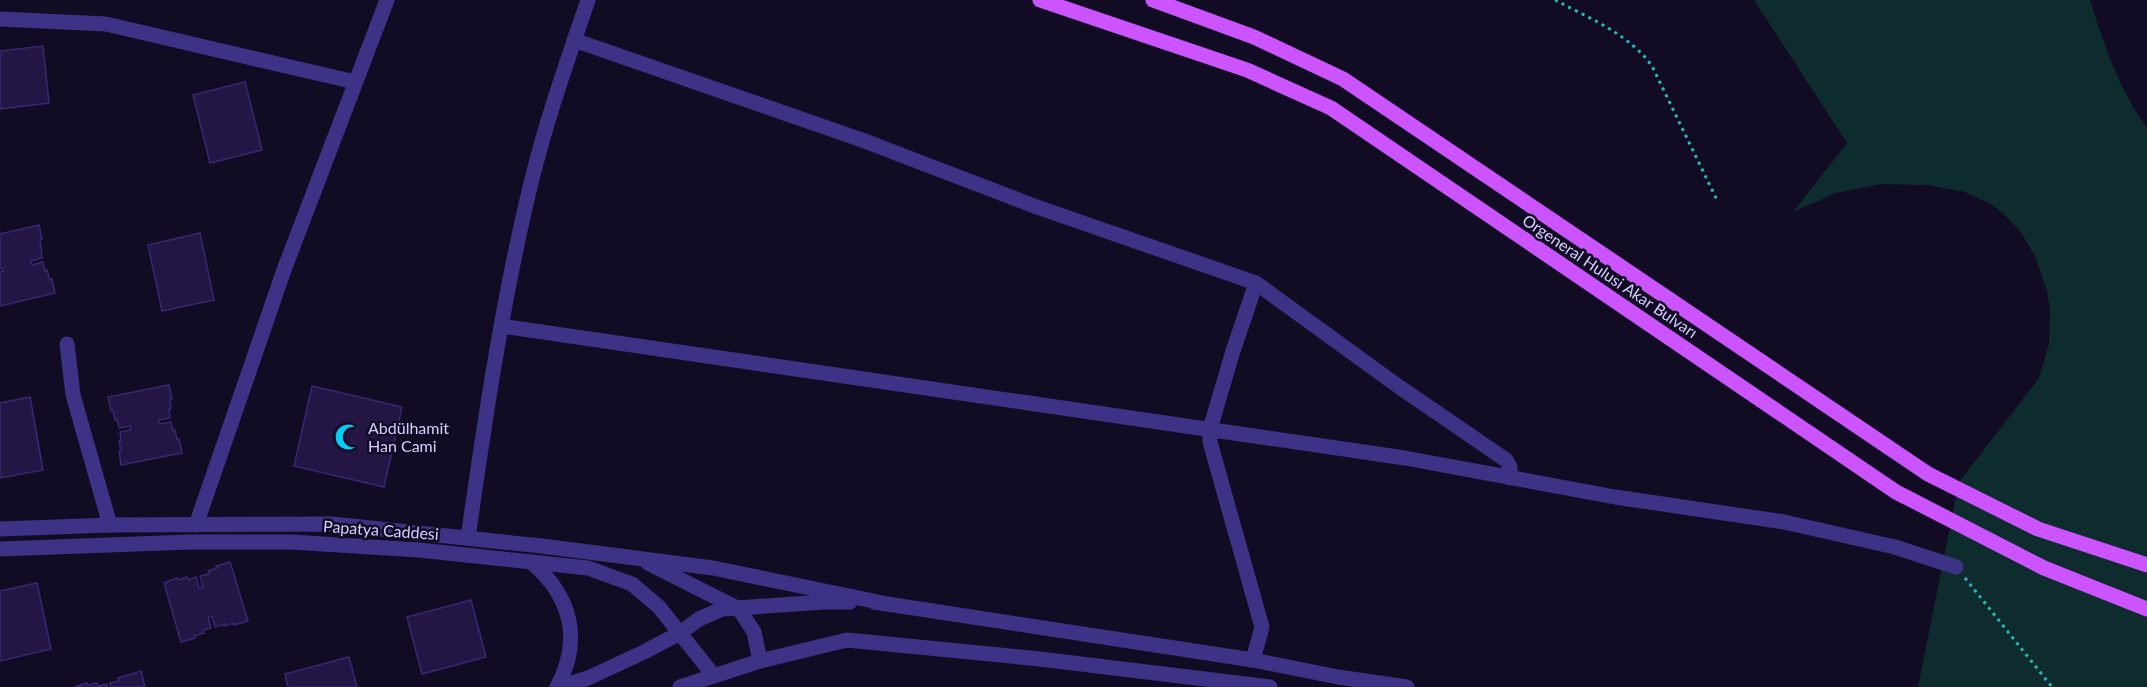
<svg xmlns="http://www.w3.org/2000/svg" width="2147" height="687" font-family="Lato,sans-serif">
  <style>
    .green { fill: #0e2c2d }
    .building { fill: #231645; stroke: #3b2673; stroke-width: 1.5 }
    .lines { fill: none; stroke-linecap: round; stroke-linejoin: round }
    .path { stroke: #24babd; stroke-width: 3; stroke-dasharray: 3 4.5; stroke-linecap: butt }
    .minor { stroke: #3c3386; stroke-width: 15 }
    .tertiary { stroke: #3c3386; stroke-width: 15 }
    .primary { stroke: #cc54ff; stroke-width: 15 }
    .labels { text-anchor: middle; stroke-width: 5; stroke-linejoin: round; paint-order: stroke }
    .street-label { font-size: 16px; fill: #d7cdff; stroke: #110c23 }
    .poi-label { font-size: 16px; fill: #d7cdff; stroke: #110c23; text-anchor: start }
  </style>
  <rect width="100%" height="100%" fill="#110c23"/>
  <path class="green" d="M 1754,0 L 2090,0 C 2105,47 2118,87 2147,128 L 2147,687 L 1918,687 L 1959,482 L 2039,378 L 2049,344 L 2050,309 L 2047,291 L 2035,256 L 2020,231 L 2004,214 L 1992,205 L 1965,192 L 1928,185 L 1882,184 L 1836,193 L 1793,212 L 1847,143 Z"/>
  <g class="building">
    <polygon points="43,46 49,103 0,109 0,51"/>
    <polygon points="245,82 262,150 210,163 193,95"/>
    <polygon points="39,225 42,239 40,239 42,258 31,261 32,265 43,262 45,271 47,270 50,280 52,279 55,293 0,306 0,272 3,271 2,268 0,268 0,234"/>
    <polygon points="200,233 214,300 162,311 148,245"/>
    <polygon points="169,385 172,399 170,399 171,409 169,409 170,418 159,420 160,424 171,422 173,431 175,430 177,440 179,439 182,453 121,465 119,451 121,451 119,441 121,441 120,432 131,430 130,426 119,428 117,419 115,420 113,410 111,411 108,397"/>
    <polygon points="312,386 402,407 384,487 294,466"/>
    <polygon points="30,397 43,470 0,478 0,403"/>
    <polygon points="230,562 248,621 234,625 234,623 224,626 224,624 215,627 212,616 208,617 211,628 203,630 204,633 194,636 195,638 181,642 164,583 177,578 178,580 187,577 188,580 196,577 199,588 203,587 200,576 209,574 208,571 217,568 216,566"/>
    <polygon points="37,583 51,649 0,661 0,591"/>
    <polygon points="471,600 486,657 422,674 407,617"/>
    <polygon points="349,657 357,687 288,687 285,674"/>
    <polygon points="141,671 145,687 111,687 110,683 119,681 118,678"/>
    <polygon points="87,683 88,685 97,683 98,686 107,684 107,687 74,687"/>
  </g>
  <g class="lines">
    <g class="path">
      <path d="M 1555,0 C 1589,18 1629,34 1652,66 L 1717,200"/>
      <polyline points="1965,578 2052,687"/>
    </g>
    <g class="minor">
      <polyline points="0,19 106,24 355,82"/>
      <polyline points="574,40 862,140 1037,207 1256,283 1398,386 1506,460 1510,467 1510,478"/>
      <polyline points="501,326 1405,458 1615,497 1784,522 1895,547 1956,567"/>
      <polyline points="67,344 73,395 110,525"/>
      <polyline points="196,525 284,270 387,0"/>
      <path d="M 468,538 C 485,418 503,297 532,179 C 547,118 568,59 588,0"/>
      <polyline points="1253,660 1262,627 1210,442 1210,429 1233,351 1256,283"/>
    </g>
    <g class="tertiary">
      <polyline points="0,529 110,525 332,524 542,546 713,568 883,603"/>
      <polyline points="0,549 190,542 291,542 419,550 588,568 632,584 659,607 714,676"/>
      <path d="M 532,563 C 572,597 582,641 557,687"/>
      <polyline points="648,563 739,609 754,632 760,661"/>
      <polyline points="874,602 1253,660 1338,677 1407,687"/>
      <polyline points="560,687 588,678 644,652 680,633 699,619 722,609 824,602 850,602"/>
      <polyline points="680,687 760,661 847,640 1040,659 1270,687"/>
    </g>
    <g class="primary">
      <polyline points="1040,0 1247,70 1331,108 1896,492 2044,568 2147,609"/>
      <polyline points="1153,0 1254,37 1343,79 1928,474 2038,529 2147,565"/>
    </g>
  </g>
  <defs>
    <g id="mosque-bare" transform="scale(2.07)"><path d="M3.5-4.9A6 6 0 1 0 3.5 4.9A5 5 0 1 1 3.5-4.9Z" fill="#00cdf8" stroke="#110c23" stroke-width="2.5" paint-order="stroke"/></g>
  </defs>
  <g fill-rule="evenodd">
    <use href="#mosque-bare" x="348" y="437"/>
  </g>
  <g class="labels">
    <g class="street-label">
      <text transform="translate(1610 276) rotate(34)" y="6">Orgeneral Hulusi Akar Bulvarı</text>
      <text transform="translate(381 530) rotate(4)" y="6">Papatya Caddesi</text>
    </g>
    <g class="poi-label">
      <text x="368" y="434">Abdülhamit<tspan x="368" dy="18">Han Cami</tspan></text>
    </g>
  </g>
</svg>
